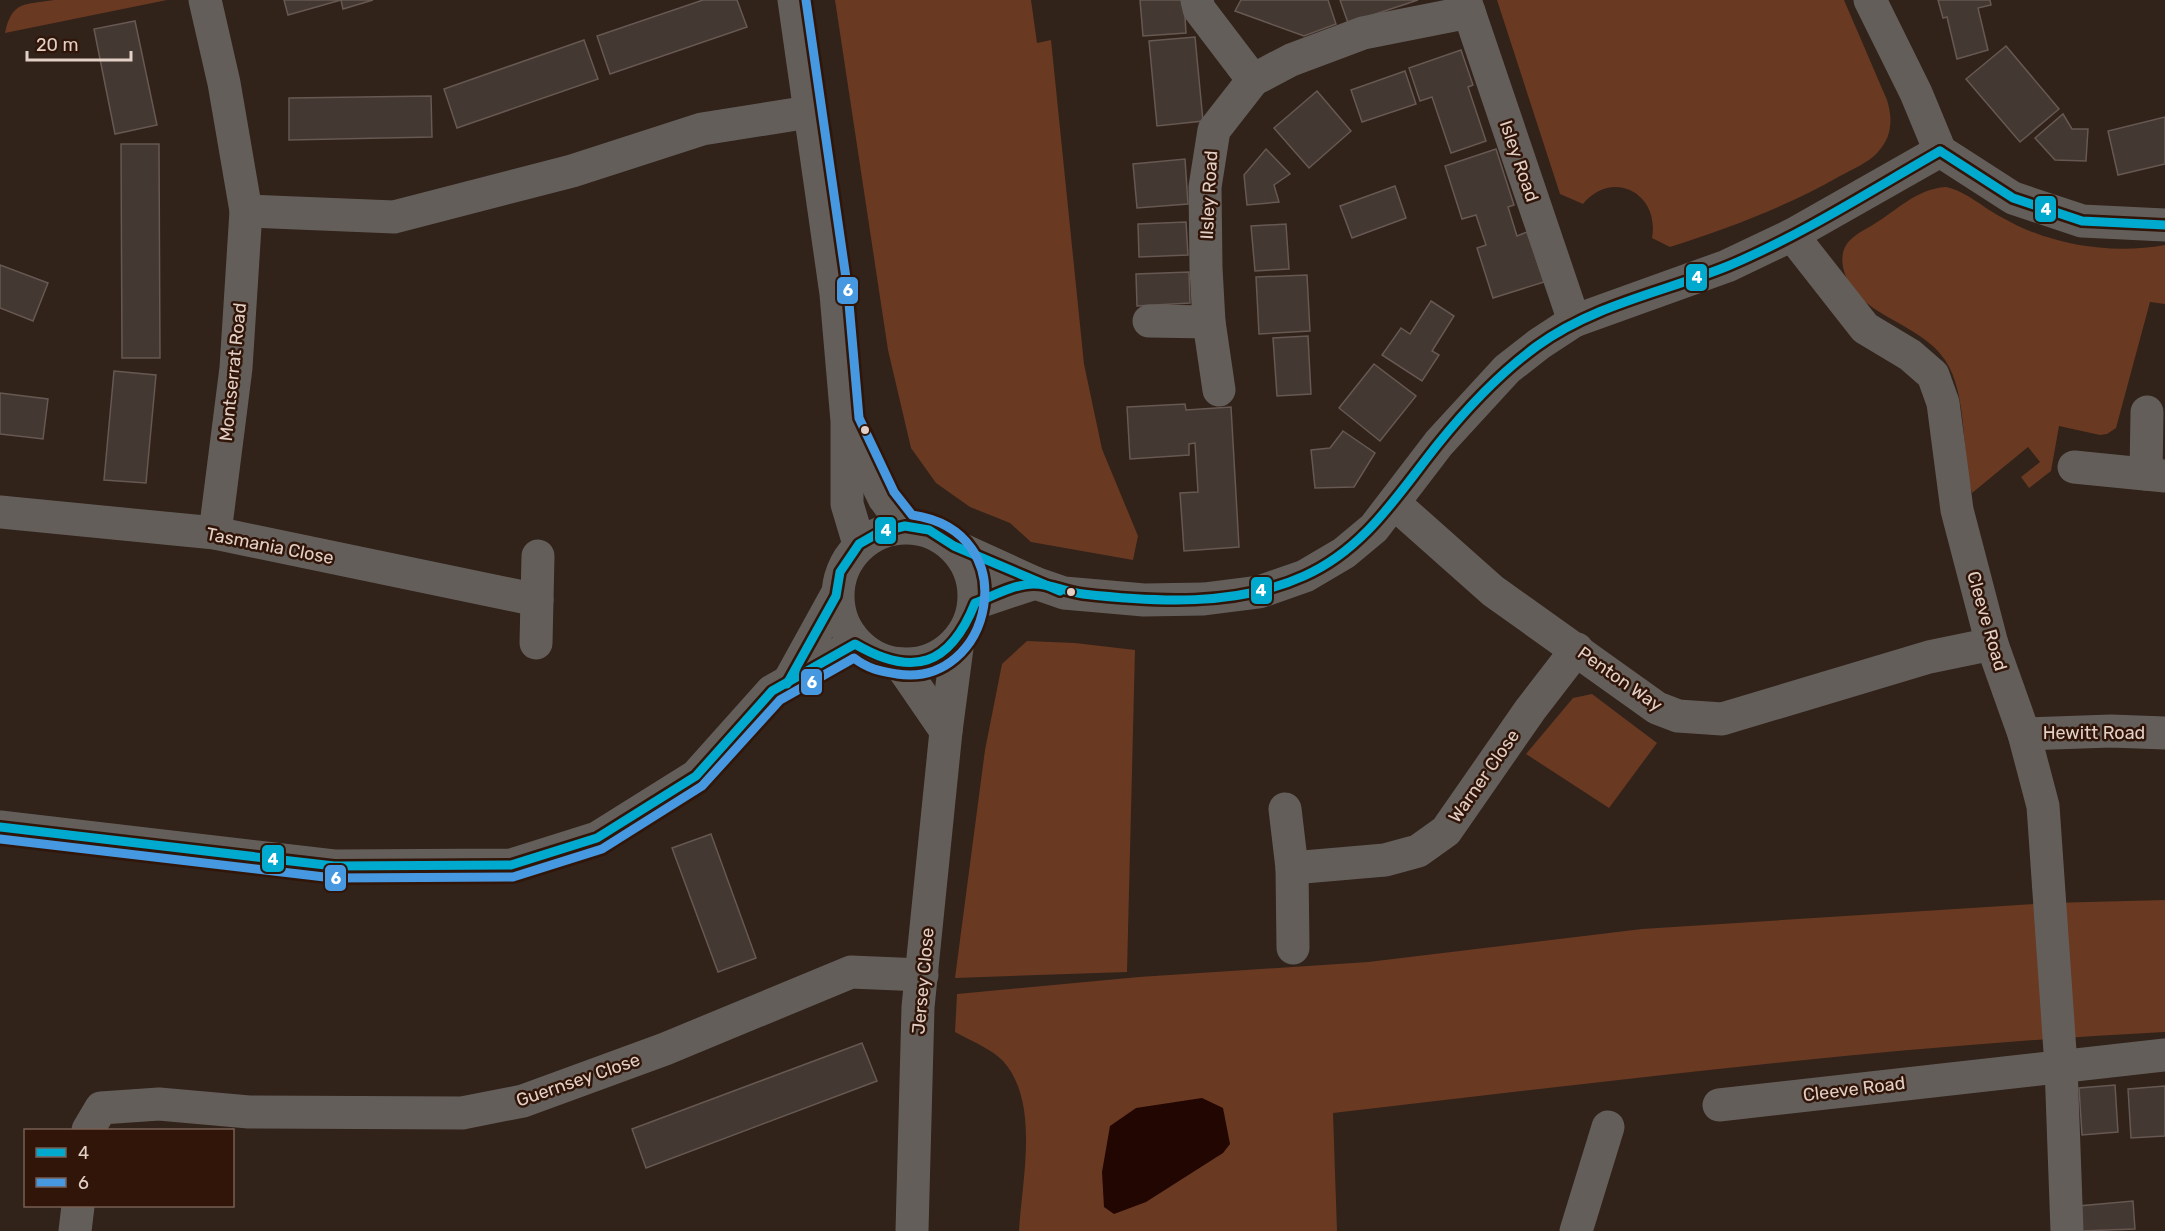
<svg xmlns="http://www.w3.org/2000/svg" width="2165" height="1231" font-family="Rubik,sans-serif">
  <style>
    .green { fill: #693922 }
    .water { fill: #220602 }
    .building { fill: #443832; stroke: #665852; stroke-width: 1.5 }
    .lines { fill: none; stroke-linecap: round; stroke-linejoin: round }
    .minor { stroke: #645e5a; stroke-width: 33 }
    .tertiary { stroke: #645e5a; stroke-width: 33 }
    .bus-1-casing { stroke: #301508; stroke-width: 14 }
    .bus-2-casing { stroke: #301508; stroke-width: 14 }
    .bus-1 { stroke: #00a9ce; stroke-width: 9 }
    .bus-2 { stroke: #4699e1; stroke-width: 9 }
    .bus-dot { fill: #e2cfc6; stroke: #301508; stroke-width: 2 }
    .labels { text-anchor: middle; stroke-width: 5; stroke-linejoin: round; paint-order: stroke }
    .street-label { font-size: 18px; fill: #e2cfc6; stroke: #301508 }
    .line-badge { stroke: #301508; stroke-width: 2 }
    .badge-label { font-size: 16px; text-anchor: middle; font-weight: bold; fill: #fff }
  </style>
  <rect width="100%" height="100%" fill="#31221a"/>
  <g class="green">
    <path d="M 54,0 L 167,0 L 5,33 C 12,0 25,5 54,0 Z"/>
    <polygon points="835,0 1031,0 1037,43 1051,40 1084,364 1102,449 1138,536 1133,560 1031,542 1010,523 970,507 936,483 911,448 888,350"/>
    <path d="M 1497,0 L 1844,0 L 1887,100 C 1893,119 1892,137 1878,152 C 1868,163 1853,169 1840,176 C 1786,207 1729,228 1670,247 L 1652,238 C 1660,194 1613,168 1583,204 L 1560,194 Z"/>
    <path d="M 1946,187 C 1968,192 1983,208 2003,218 C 2050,245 2111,255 2165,245 L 2165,304 L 2150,302 L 2116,428 L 2107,434 L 2100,435 L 2059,426 L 2051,471 L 2029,488 L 2021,477 L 2040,462 L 2028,447 L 1972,493 C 1961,453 1968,394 1945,360 C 1920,321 1853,316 1843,267 C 1839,244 1853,236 1871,226 C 1897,211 1915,189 1946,187 Z"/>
    <polygon points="1027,641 1075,643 1135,650 1127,972 955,978 985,750 1002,664"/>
    <polygon points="1592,694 1657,743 1609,808 1526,754 1573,698"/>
    <path d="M 2165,900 L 2165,1032 C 1887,1046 1610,1081 1333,1113 L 1337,1231 L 1019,1231 C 1022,1180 1040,1102 1003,1061 C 992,1049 969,1040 955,1032 L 957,994 L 1139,977 L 1368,962 L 1642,929 L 2050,903 Z"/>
  </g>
  <polygon class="water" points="1202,1098 1223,1108 1230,1144 1223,1153 1146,1202 1114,1214 1104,1207 1102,1172 1110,1126 1136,1108"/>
  <g class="building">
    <polygon points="284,0 373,0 343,9 341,0 288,15"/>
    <polygon points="703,0 737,0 747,27 610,74 597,36"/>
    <polygon points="1140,0 1184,0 1186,33 1143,36"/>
    <polygon points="1241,0 1328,0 1336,24 1304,36 1235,11"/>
    <polygon points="1340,0 1418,0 1348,23"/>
    <polygon points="1938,0 1990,0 1991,5 1978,8 1988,50 1957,59 1947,17 1943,18"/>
    <polygon points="135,21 157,125 115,134 94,29"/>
    <polygon points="1195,37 1203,121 1157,126 1149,41"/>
    <polygon points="584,40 598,79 457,128 444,89"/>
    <polygon points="2006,46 2059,109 2020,142 1966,79"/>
    <polygon points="1461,50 1473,85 1468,87 1486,141 1451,153 1432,97 1420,101 1409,68"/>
    <polygon points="1405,71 1416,104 1362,122 1351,90"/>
    <polygon points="1317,91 1351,131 1309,168 1274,128"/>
    <polygon points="431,96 432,137 289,140 289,98"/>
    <polygon points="2063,114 2072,129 2088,129 2086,161 2055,160 2035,138"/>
    <polygon points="2165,117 2165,164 2118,175 2108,131"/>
    <polygon points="121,144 159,144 160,358 122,358"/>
    <polygon points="1266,149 1290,174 1274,185 1279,202 1247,205 1244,175"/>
    <polygon points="1496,149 1514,205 1508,207 1517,236 1527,232 1544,282 1493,298 1477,248 1486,245 1476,215 1462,219 1445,166"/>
    <polygon points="1185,159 1188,204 1137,208 1133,164"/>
    <polygon points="1395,186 1406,218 1352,238 1340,206"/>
    <polygon points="1186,222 1188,255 1139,257 1138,224"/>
    <polygon points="1286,224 1289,269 1255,271 1251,226"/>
    <polygon points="0,265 48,283 33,321 0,308"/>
    <polygon points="1189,272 1190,303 1137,306 1136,274"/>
    <polygon points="1307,275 1310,331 1259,334 1256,277"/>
    <polygon points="1431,301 1454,316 1432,351 1439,355 1422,381 1382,355 1401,328 1410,334"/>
    <polygon points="1308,336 1311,394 1277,396 1273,338"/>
    <polygon points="1374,364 1416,396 1380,441 1339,408"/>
    <polygon points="114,371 156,375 146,483 104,480"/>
    <polygon points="0,393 48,399 43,439 0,434"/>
    <polygon points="1185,404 1186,410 1231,407 1239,547 1184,551 1180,493 1198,492 1195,443 1189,444 1189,455 1130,459 1127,407"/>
    <polygon points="1343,431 1375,453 1354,487 1315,488 1311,450 1330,448"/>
    <polygon points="711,834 756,958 718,972 672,848"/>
    <polygon points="862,1043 877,1081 646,1168 632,1129"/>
    <polygon points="2115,1085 2118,1132 2082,1135 2079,1088"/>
    <polygon points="2165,1086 2165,1136 2131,1138 2128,1089"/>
    <polygon points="2133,1201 2135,1229 2081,1231 2078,1206"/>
  </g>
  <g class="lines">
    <g class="minor">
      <polyline points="205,0 224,83 246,211 236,368 215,533"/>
      <polyline points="1197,0 1199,9 1253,80"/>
      <polyline points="1465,0 1574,321"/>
      <polyline points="1870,0 1916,93 1940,151 2013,198 2082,221 2165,225"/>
      <polyline points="246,211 394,217 572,171 702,129 809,112"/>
      <polyline points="1792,235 1865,328 1910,355 1933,375 1943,403 1957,510 1992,644 2024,734 2043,806 2061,1066 2067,1231"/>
      <polyline points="1149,321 1209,322"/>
      <polyline points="1219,390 1209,322 1206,268 1205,187 1214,130 1253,80 1291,60 1363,33 1469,12"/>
      <polyline points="2074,467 2165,476"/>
      <polyline points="2146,474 2147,412"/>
      <polyline points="1395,504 1493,591 1657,708 1678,716 1722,719 1929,657 1992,644"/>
      <polyline points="0,512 215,533 537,600"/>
      <polyline points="954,546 1035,583 1064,593 1144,600 1204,599 1259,592 1305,576 1344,553 1374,528 1439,443 1507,369 1539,344 1574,321 1727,266 1792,235 1940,151"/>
      <polyline points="975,603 1035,583"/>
      <polyline points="536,643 538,556"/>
      <polyline points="900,664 946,731"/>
      <polyline points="2024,734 2111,731 2165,733"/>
      <polyline points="1285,809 1292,868 1293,948"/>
      <polyline points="1292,868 1385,860 1418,851 1446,831 1530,710 1577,649"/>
      <polyline points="1719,1105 2165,1055"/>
      <polyline points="88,1130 101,1108 159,1104 249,1112 462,1113 523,1101 665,1049 851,972 922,975"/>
      <polyline points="75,1231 78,1206"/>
      <polyline points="912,1231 918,1007 946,731 958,640"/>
      <polyline points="1576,1231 1608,1127"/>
    </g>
    <g class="tertiary">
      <polyline points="794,0 836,294 847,421 847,504 859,544"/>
      <polyline points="850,428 884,498 905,526"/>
      <circle cx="906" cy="596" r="68"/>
      <polyline points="788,683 836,596"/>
      <polyline points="0,827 334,866 511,865 597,838 696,776 772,691 855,644"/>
    </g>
    <g class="bus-1-casing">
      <g id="bus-1">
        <polyline points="1940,151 2013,198 2082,221 2165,225"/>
        <polyline points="787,684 836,596 840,572 859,544 880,532 905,526 929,530 954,546 1060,591"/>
        <path d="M 0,827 L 334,866 L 511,865 L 597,838 L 696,776 L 772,691 L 855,644 C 913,678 950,666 975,603 C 993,596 1014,584 1034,584 C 1050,584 1067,592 1083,594 C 1155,602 1236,607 1304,576 C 1365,549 1398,494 1438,444 C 1467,408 1500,373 1537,346 C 1595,304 1664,292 1728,266 C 1802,235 1870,191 1940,151"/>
      </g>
    </g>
    <g class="bus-2-casing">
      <path id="bus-2" d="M 0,839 L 333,878 L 513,877 L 602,849 L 702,786 L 780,700 L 854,658 C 868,669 880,671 897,674 C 992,689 1028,532 912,515 L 894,492 L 859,418 L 848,292 L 806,0"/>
    </g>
    <use href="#bus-1" class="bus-1"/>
    <use href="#bus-2" class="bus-2"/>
  </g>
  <g class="bus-dot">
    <circle cx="865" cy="430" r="5"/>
    <circle cx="1071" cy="592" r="5"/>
  </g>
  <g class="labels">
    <g class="street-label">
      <text transform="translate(1519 161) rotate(71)" y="6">Isley Road</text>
      <text transform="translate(1209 195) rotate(-87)" y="6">Ilsley Road</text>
      <text transform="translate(233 372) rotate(-84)" y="6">Montserrat Road</text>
      <text transform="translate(270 546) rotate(11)" y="6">Tasmania Close</text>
      <text transform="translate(1987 621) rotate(74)" y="6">Cleeve Road</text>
      <text transform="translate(1620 679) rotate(35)" y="6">Penton Way</text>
      <text x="2094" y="739">Hewitt Road</text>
      <text transform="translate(1484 776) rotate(-55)" y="6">Warner Close</text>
      <text transform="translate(923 981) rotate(-85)" y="6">Jersey Close</text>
      <text transform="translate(578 1080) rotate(-19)" y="6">Guernsey Close</text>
      <text transform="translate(1854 1089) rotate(-7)" y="6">Cleeve Road</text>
    </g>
  </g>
  <g class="line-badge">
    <rect x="2034" y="195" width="23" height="28" rx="6" fill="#00a9ce"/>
    <rect x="1685" y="263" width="23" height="29" rx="6" fill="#00a9ce"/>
    <rect x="836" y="276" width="23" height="29" rx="6" fill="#4699e1"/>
    <rect x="874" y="516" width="23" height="29" rx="6" fill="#00a9ce"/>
    <rect x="1250" y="576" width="23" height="29" rx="6" fill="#00a9ce"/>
    <rect x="800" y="668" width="23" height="28" rx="6" fill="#4699e1"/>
    <rect x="261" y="844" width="24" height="29" rx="6" fill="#00a9ce"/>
    <rect x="324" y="864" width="23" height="28" rx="6" fill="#4699e1"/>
  </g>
  <g class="badge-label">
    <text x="2046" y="215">4</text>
    <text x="1697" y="283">4</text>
    <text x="848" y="296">6</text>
    <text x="886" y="536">4</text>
    <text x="1261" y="596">4</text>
    <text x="812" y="688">6</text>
    <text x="273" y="865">4</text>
    <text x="336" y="884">6</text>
  </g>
  <rect x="24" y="1129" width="210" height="78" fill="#301508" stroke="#775f54" stroke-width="1.5"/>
  <rect x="36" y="1148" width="30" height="9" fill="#00a9ce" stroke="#775f54" stroke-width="1.5"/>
  <text x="78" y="1159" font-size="18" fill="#e2cfc6">4</text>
  <rect x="36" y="1178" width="30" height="9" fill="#4699e1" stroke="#775f54" stroke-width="1.5"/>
  <text x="78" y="1189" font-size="18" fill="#e2cfc6">6</text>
  <path d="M27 51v9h104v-9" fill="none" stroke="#e2cfc6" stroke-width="3"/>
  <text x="36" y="51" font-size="18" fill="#e2cfc6" stroke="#301508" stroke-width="4.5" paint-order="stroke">20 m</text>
</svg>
